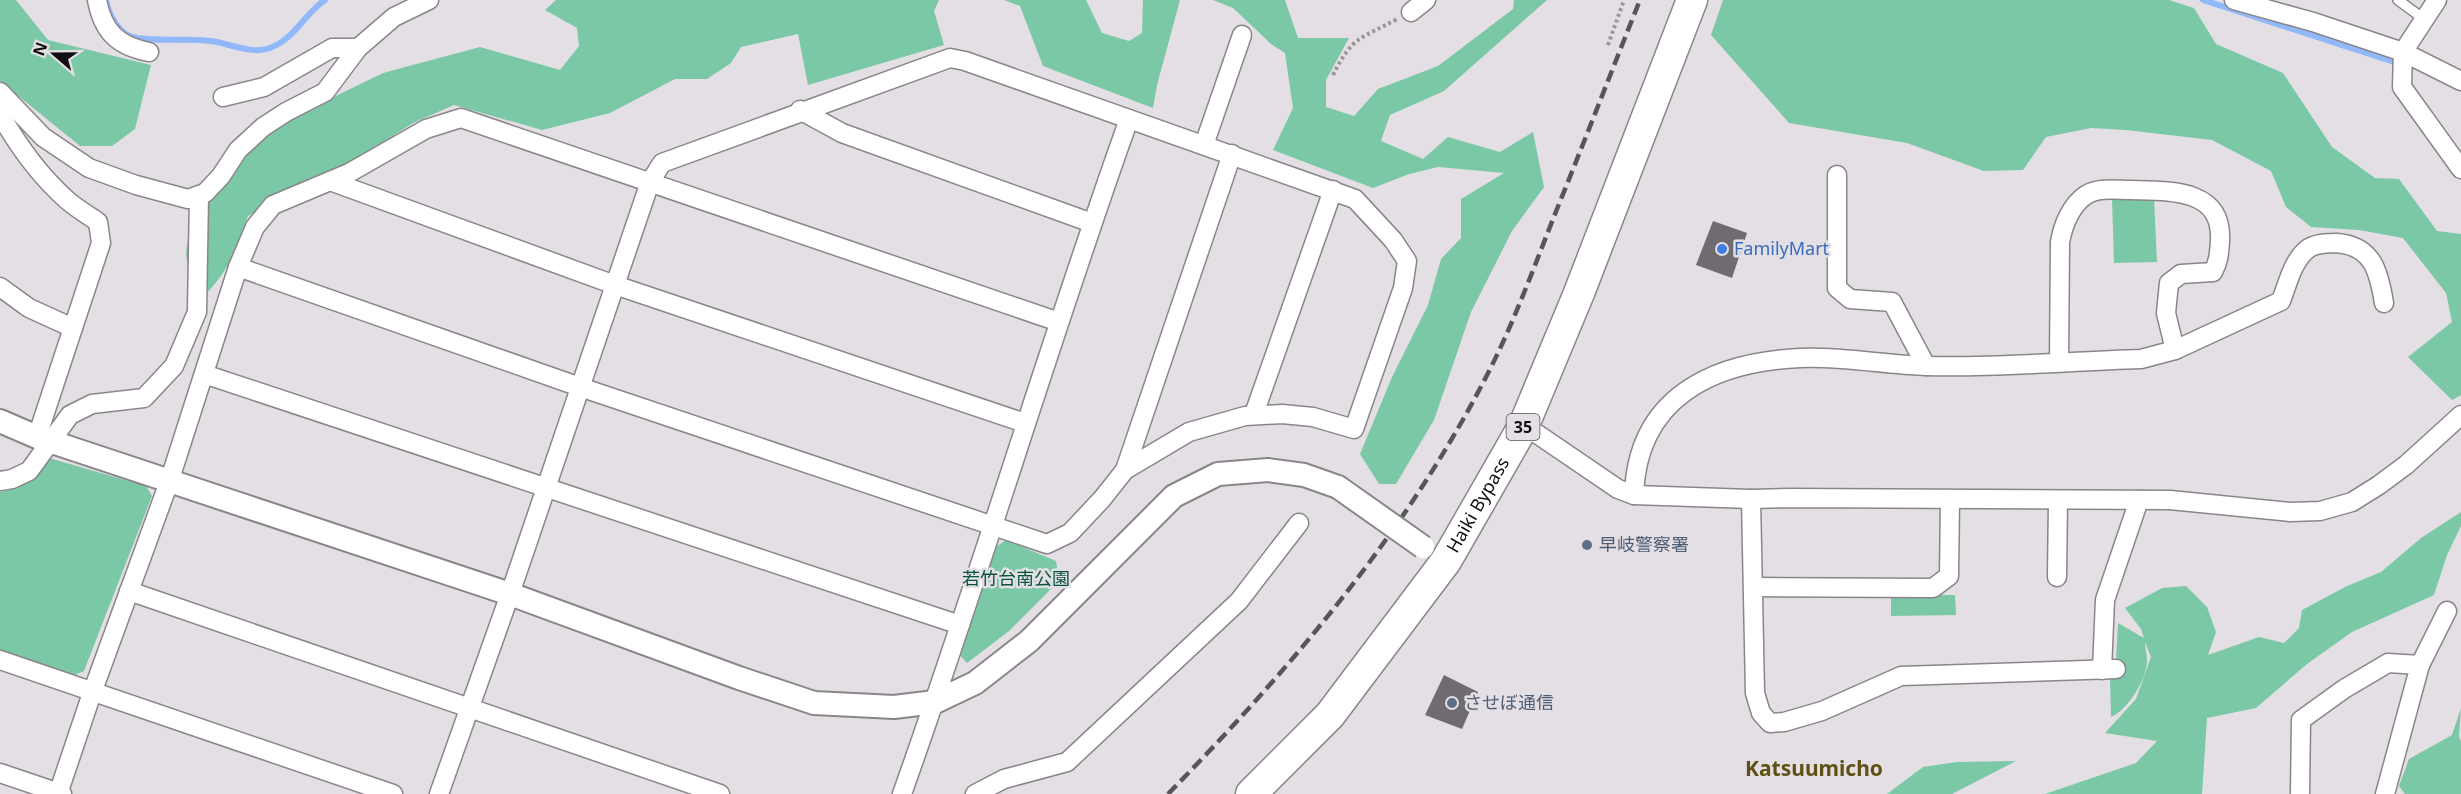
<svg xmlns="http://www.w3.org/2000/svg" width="2461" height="794" font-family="'Noto Sans','Noto Sans JP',sans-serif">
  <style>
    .green { fill: #7ac8a6 }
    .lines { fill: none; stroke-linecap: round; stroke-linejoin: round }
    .stream { stroke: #91b8fb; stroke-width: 6 }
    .building { fill: #706b70 }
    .service-casing { stroke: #8a8589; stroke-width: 12 }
    .minor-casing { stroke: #8a8589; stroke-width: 21 }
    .tertiary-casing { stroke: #8a8589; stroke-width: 26 }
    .trunk-casing { stroke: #8a8589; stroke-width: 33 }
    .path { stroke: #999599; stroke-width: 4; stroke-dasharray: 3 3; stroke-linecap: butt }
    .service { stroke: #fff; stroke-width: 9 }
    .minor { stroke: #fff; stroke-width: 18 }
    .tertiary { stroke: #fff; stroke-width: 22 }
    .trunk { stroke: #fff; stroke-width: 30 }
    .rail { stroke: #585558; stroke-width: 4.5; stroke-dasharray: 12 6; stroke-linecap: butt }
    .tertiary-bridge-casing { stroke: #8a8589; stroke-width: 26; stroke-linecap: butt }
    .tertiary-bridge { stroke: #fff; stroke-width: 22 }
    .shop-dot { fill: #3f7fe0; stroke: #e4dfe4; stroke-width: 2 }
    .service-dot { fill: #5c6f8a; stroke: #e4dfe4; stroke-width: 2 }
    .labels { text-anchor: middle; stroke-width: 5; stroke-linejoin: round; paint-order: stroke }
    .shield { fill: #e4dfe4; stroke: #504d50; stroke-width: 1.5 }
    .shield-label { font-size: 16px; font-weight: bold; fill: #110f11 }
    .shop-label { font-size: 18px; fill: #366cbe; stroke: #e4dfe4; text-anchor: start }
    .street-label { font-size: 18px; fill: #110f11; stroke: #e4dfe4 }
    .service-label { font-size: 18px; fill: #4e5e75; stroke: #e4dfe4; text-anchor: start }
    .park-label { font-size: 18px; fill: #07553b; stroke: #e4dfe4 }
    .quarter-label { font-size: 21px; font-weight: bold; fill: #5e5113; stroke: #e4dfe4 }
  </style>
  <rect width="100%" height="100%" fill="#e4dfe4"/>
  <g class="green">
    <polygon points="0,0 16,0 48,40 151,65 135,129 112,146 80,146 0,81"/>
    <path d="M 556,0 L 939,0 L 934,11 L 944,45 L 808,85 L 798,34 L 741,47 L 731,63 L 707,79 L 675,79 L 610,113 L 542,130 L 454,105 L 413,123 L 347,165 L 248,216 C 236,250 230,269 204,296 L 189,278 L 186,253 L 191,215 L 209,203 L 224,187 L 241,153 L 307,110 L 383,73 L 480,47 L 560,70 L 579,46 L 577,28 L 545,10 Z"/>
    <polygon points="1004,0 1086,0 1102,33 1129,41 1142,33 1143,0 1180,0 1157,85 1153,108 1043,66 1020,6"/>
    <polygon points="1213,0 1285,0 1298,38 1349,38 1326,80 1326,107 1354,116 1378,89 1438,66 1513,9 1514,0 1547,0 1444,91 1390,115 1381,141 1423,159 1448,137 1500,152 1533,132 1544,187 1512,231 1471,312 1434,420 1396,484 1379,484 1360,454 1392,377 1428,305 1441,259 1461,238 1461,199 1504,173 1438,167 1409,174 1373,188 1273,150 1293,108 1285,53 1271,44 1233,8"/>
    <polygon points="1723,0 2169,0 2194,8 2216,44 2283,73 2332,147 2375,178 2399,179 2437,231 2461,234 2461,395 2452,400 2408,357 2452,322 2446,293 2403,238 2359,230 2311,227 2286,207 2271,171 2212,140 2126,130 2091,128 2046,137 2023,170 1984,171 1907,143 1789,123 1711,35"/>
    <polygon points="2154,198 2157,262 2114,263 2112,199"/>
    <path d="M 49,458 L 146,486 L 152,496 L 84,671 L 75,675 L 0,651 L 0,492 C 22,487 34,474 49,458 Z"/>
    <path d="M 2461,512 L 2461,526 L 2447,555 L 2434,595 L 2352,632 L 2307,664 L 2256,708 L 2207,718 L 2202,794 L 2045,794 L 2136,763 L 2157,741 L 2105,733 L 2136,699 L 2151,657 L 2145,642 C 2145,648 2147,655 2147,661 C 2147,679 2127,711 2111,717 L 2110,679 L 2122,677 L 2122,662 L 2116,661 L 2118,623 L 2144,638 L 2141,629 L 2125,608 L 2162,588 L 2186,586 L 2207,607 L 2216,632 L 2208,655 L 2259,637 L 2284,643 L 2299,628 L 2302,610 L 2345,587 L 2381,572 L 2421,538 Z"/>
    <polygon points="1006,540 1056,561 1059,581 1009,631 967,663 958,653 993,549"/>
    <polygon points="1891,595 1955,595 1956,615 1891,616"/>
    <polygon points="2461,708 2459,736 2461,742 2461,794 2405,794 2399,786 2409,759 2452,735"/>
    <polygon points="2016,761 1952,794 1887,794 1923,767 1957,762"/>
  </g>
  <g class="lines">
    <g class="stream">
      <path d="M 106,0 C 108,12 118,33 132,37 C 152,42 188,38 211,41 C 228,43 252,55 270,48 C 296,38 304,14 325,0"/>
      <polyline points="2203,0 2394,62"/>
    </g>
  </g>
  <g class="building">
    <polygon points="1713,221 1747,233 1732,278 1696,265"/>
    <polygon points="1444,675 1478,692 1462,729 1425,715"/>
  </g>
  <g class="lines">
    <g class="service-casing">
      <polyline id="service" points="2398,0 2424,19"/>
    </g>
    <g class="minor-casing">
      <g id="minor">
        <path d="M 97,0 C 103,32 118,46 149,52"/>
        <polyline points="2234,0 2313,22 2403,52 2402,87 2461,169"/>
        <polyline points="2437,0 2403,52 2461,81"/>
        <polyline points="1411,12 1426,0"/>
        <polyline points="0,92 43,137 89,168 136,185 188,199 205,193 221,176 238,150 263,127 286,112 325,92 358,48 394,17 429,0"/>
        <polyline points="223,97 264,87 332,48 358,48"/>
        <polyline points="800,110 842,133 1092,223"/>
        <path d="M 0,114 C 17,144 41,177 67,200 C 76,208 88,215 98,222 L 101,243 L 37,437"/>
        <polyline points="1204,145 1242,35"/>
        <polyline points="1837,175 1837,288 1850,299 1892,302 1926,366"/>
        <polyline points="330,181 615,285 1025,423"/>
        <polyline points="238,267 580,387 1047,544 1070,533 1102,499 1125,470 1232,154"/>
        <polyline points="0,287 29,308 73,328"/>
        <path d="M 2059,362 L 2060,242 C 2063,225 2071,205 2086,195 C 2099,187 2117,190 2131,190 C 2169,191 2223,188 2220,241 C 2219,253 2219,261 2213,272 L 2181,274 L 2169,283 L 2166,313 L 2175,350"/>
        <polyline points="204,374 960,625"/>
        <polyline points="1254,414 1333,190"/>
        <polyline points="1524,425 1618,489 1634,495 1751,499 1789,498 2170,500 2290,512 2320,511 2352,502 2379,485 2406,465 2461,415"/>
        <polyline points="0,481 12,479 29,471 70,415 92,404 144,398 174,366 197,312 199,195"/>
        <path d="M 1634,495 C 1637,398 1712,362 1800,358 C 1842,356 1885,365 1927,366 C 1998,368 2070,361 2141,359 L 2175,350 L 2281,301 C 2288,283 2293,259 2309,248 C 2317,243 2328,243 2337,243 C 2373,246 2379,272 2384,303"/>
        <polyline points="1751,499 1755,693 1761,713 1770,723 1784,722 1822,711 1901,676 2116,669"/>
        <polyline points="2057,577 2058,500"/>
        <polyline points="1754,587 1933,588 1949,576 1950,500"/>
        <polyline points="129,591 720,794"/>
        <polyline points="0,660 393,794"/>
        <polyline points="2420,665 2447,611"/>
        <polyline points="2102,670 2105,600 2139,500"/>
        <polyline points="0,773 62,794"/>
        <polyline points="58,794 92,693 169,482 238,267 255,227 273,205 349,173 426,129 461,118 1059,322"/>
        <polyline points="439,794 510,594 650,182 662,163 950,58 965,61 1355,199 1393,240 1407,261 1403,288 1354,429 1313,417 1282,414 1245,416 1189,432 1125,470"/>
        <path d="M 902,794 C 982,570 1049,342 1129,119"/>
        <polyline points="975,794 1004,779 1067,762 1239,601 1299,523"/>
        <polyline points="2300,794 2301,720 2344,689 2388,663 2420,665 2385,794"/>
      </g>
    </g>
    <g class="tertiary-casing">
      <polyline id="tertiary" points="0,421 37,437 510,594 739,678 814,703 894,707 935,702 975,683 1029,641 1174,496 1218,474 1268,470 1304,475 1338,487"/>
    </g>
    <g class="trunk-casing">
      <g id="trunk">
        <path id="s1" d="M 1251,794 L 1330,715 L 1446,561 L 1524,425 L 1579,293 L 1692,0"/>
      </g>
    </g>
    <g class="path">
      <polyline points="1608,45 1624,0"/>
      <path d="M 1333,75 C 1353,35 1361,39 1397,19"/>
    </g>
    <use href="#service" class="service"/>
    <use href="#minor" class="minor"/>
    <use href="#tertiary" class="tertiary"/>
    <use href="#trunk" class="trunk"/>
    <path class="rail" d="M 1168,794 C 1297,662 1417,520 1498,353 C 1520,306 1538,257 1557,209 C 1585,140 1612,70 1640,0"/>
    <g class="tertiary-bridge-casing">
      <polyline id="tertiary-bridge" points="1338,487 1423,547"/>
    </g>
    <use href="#tertiary-bridge" class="tertiary-bridge"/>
  </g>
  <circle class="shop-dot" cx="1722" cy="249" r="6"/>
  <g class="service-dot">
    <circle cx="1587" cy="545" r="6"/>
    <circle cx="1452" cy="703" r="6"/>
  </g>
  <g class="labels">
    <rect class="shield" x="1506.5" y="414" width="33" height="26" rx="4.5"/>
    <g class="shield-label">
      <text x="1523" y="433">35</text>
    </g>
    <g class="shop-label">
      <text x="1734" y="255">FamilyMart</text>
    </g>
    <g class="street-label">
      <text dy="6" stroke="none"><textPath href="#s1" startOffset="369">Haiki Bypass</textPath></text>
    </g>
    <g class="service-label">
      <text x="1599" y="551">早岐警察署</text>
      <text x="1464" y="709">させぼ通信</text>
    </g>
    <g class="park-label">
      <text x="1016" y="585">若竹台南公園</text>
    </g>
    <g class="quarter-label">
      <text x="1814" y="776">Katsuumicho</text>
    </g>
  </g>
  <g transform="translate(54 54) rotate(290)" stroke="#e4dfe4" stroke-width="4.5" paint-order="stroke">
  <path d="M0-4.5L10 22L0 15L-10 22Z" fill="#110f11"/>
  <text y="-9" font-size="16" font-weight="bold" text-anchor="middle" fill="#110f11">N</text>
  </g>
</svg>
